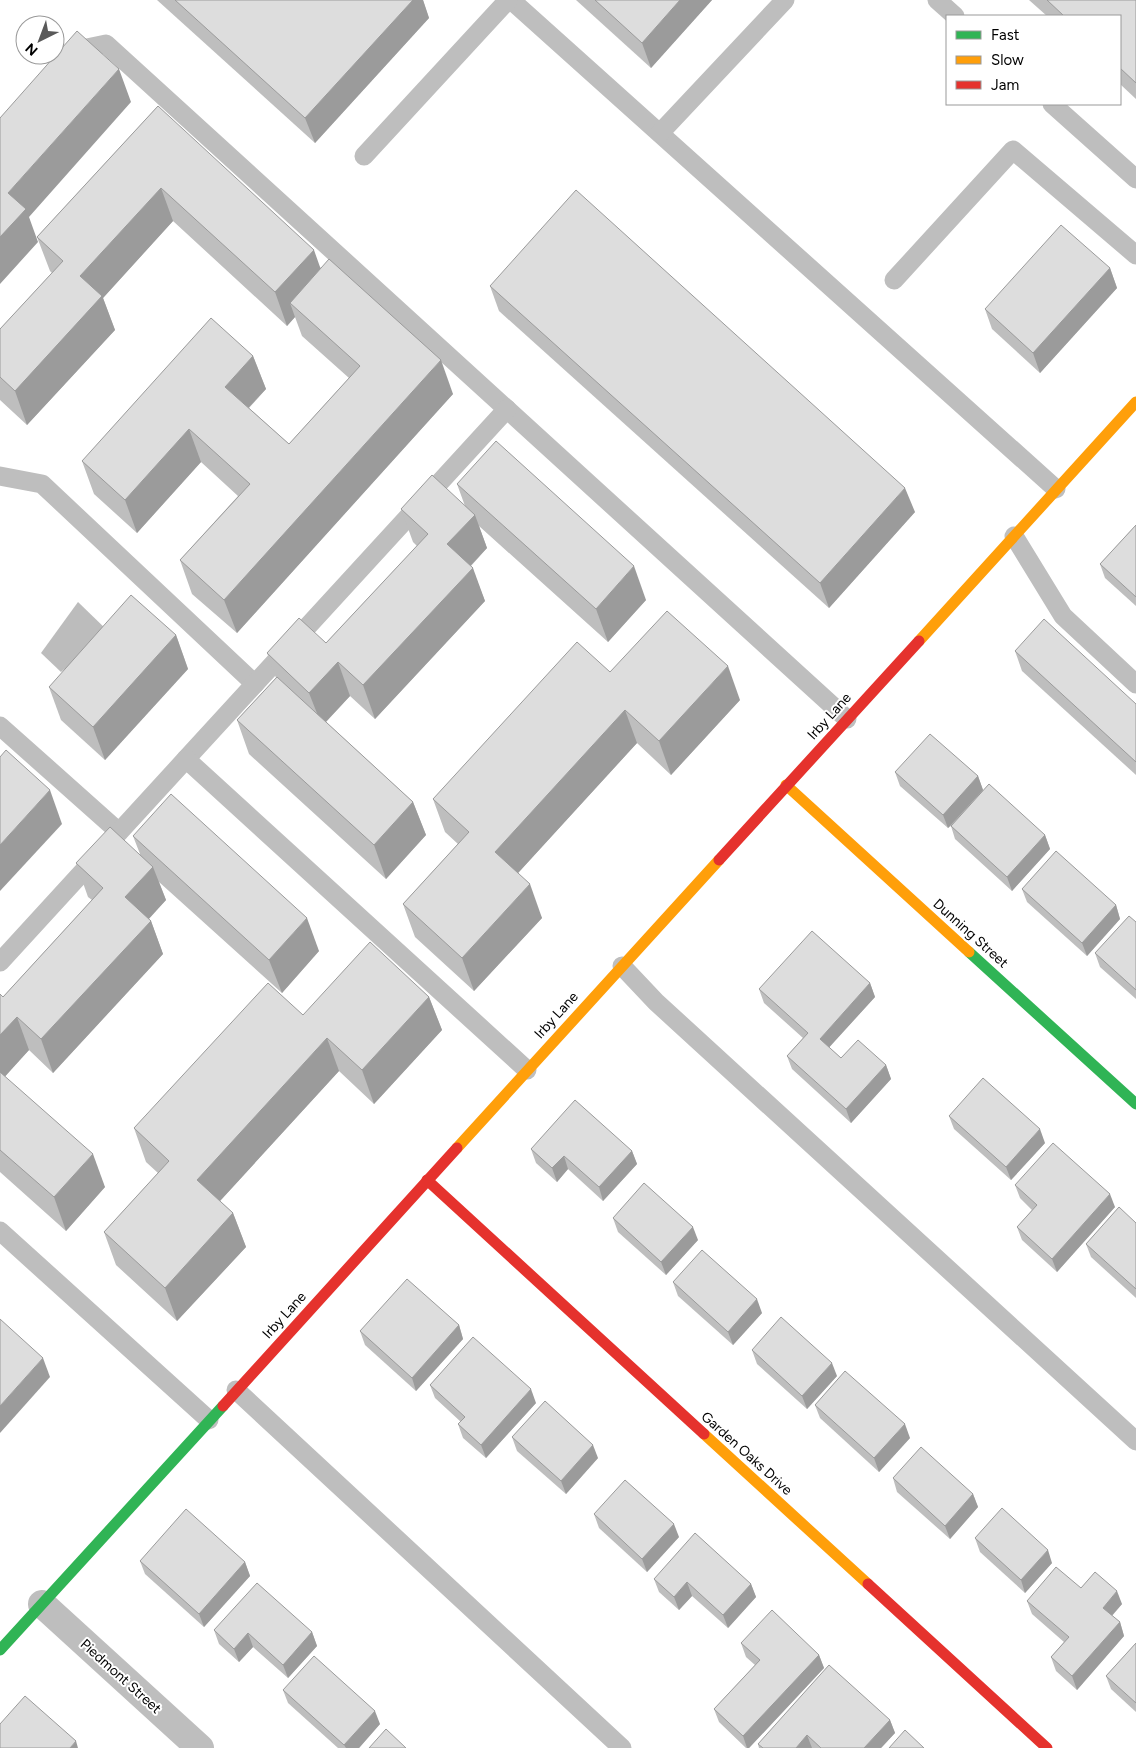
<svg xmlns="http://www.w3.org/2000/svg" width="1136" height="1748" font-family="Figtree,sans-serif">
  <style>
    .water { fill: #bcbcbc }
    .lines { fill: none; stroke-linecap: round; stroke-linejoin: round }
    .lane { stroke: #bebebe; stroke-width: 19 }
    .street { stroke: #bebebe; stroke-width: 28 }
    .fast { stroke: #30b455; stroke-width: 11 }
    .slow { stroke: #ff9f0a; stroke-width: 11 }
    .jam { stroke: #e5322d; stroke-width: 11 }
    .wall { fill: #bebebe }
    .shaded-wall { fill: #9b9b9b }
    .building { fill: #ddd; stroke: #9b9b9b }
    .labels { text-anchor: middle; stroke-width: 4; stroke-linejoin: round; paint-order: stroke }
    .street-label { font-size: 14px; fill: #000; stroke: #fff }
  </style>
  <rect width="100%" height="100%" fill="#fff"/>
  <polygon class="water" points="78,602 109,632 61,672 41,653"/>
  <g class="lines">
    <g class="lane">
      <polyline points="511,0 1056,489"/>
      <polyline points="937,0 955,16"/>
      <polyline points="74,58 82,49 106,44 847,719"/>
      <polyline points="1052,104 1136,179"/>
      <polyline points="660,133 785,0"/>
      <polyline points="364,156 508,0"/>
      <polyline points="894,280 1013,150 1136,255"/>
      <polyline points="0,476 42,484 255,684"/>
      <polyline points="1014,536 1063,616 1136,684"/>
      <polyline points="0,726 119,832"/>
      <polyline points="186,759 507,409"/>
      <polyline points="0,962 186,759 527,1070"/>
      <polyline points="622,966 656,1002 1136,1441"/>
      <polyline points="0,1231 209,1420"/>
      <polyline points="236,1390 622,1748"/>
    </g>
    <polyline class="street" points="42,1604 200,1748"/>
    <g class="fast">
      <polyline points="969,952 1136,1104"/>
      <polyline points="0,1650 223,1406"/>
    </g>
    <g class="slow">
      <polyline points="919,641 1136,402"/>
      <polyline points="786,785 969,952"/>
      <polyline points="457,1148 719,860"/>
      <polyline points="704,1434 868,1584"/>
    </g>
    <g class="jam">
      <polyline points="719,860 919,641"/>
      <polyline points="427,1180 704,1434"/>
      <polyline points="223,1406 457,1148"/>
      <polyline points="868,1584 1047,1748"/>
    </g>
  </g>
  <g class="wall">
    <polygon points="157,0 423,0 429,18 315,143"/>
    <polygon points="576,0 712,0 651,68"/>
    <polygon points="1029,0 1136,0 1136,99 1120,84 1120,16 1047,16"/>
    <polygon points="158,106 321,268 453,394 237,633 192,594 180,560 238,496 201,462 137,533 94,494 82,461 253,356 266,389 249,408 289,444 349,378 302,336 295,317 287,326 173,221 103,298 115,330 27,425 0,400 0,329 52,273 50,271 37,237"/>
    <polygon points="1110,268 1117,288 1040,373 992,329 985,309"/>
    <polygon points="490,286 915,512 829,608 499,311"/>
    <polygon points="457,484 646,600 608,642 479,526 487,548 471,566 485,601 375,719 350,696 326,722 413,802 426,835 386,879 249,754 237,720 276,678 267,653 326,643 417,546 413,542 401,509 465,506"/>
    <polygon points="1136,525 1136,606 1105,578 1100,564"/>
    <polygon points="176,635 188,669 105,760 61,720 49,687"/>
    <polygon points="1015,651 1136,704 1136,775 1022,671"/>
    <polygon points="610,672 740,700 671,775 637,743 518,873 542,918 474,991 415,937 403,904 458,844 445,832 433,799"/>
    <polygon points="895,772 978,776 983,790 1045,835 1050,849 1012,891 955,839 951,826 948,828 900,786"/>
    <polygon points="133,836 319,951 282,993 159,882 166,900 148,919 151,921 163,954 53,1073 29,1050 5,1076 105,1187 66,1231 0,1172 0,994 3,997 92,900 88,897 76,863 140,854"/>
    <polygon points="1022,889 1116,905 1120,919 1087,956 1027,902"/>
    <polygon points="1136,922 1136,999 1100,967 1095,953"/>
    <polygon points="870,983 875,997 829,1047 841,1058 886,1065 891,1079 851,1123 792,1069 787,1056 803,1038 764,1003 759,989"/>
    <polygon points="429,997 442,1030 374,1104 339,1071 220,1201 233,1213 246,1247 177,1321 116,1265 104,1232 158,1173 146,1162 134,1128 303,1015"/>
    <polygon points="949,1116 1045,1143 1011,1180 954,1129"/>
    <polygon points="531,1149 632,1151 637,1164 603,1201 568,1169 557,1182 536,1163"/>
    <polygon points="1015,1185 1115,1207 1057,1272 1022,1240 1017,1227 1032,1210 1020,1198"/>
    <polygon points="613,1218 698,1240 666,1275 618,1232"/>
    <polygon points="1136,1223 1136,1298 1091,1257 1086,1244"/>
    <polygon points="673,1282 762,1313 733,1345 678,1296"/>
    <polygon points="459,1325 463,1339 416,1391 365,1345 360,1331"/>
    <polygon points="752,1350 837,1376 807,1409 757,1364"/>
    <polygon points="430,1385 536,1403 486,1458 463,1438 458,1424 461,1422 435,1398"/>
    <polygon points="815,1405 910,1438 879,1472 820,1418"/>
    <polygon points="512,1437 598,1458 566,1494 517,1451"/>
    <polygon points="893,1478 973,1494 978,1507 950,1539 897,1492"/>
    <polygon points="594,1514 679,1537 647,1572 599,1528"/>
    <polygon points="975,1538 1052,1563 1025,1593 980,1552"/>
    <polygon points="140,1561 245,1562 250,1576 204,1627 145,1574"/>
    <polygon points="654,1579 751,1584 756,1597 728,1628 692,1596 679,1610 659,1592"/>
    <polygon points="1081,1588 1122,1604 1112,1616 1120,1622 1124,1636 1077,1690 1056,1671 1051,1657 1064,1642 1032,1614 1027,1601"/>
    <polygon points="214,1630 312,1632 317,1646 288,1678 253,1647 239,1662 219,1644"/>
    <polygon points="741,1643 819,1655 824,1668 749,1748 746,1748 719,1722 714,1709 755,1665 746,1657"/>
    <polygon points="1136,1643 1136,1712 1111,1689 1106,1676"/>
    <polygon points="283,1690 380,1724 359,1748 338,1748 288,1703"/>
    <polygon points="890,1720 895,1733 881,1748 759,1748 758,1744"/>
  </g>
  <g class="shaded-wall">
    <polygon points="413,0 423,0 429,18 315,143 305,118"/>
    <polygon points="680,0 712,0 651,68 642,43"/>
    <polygon points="119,69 131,102 29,217 38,242 0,284 0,237 8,193"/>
    <polygon points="161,188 173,221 103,298 115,330 27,425 15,391 80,276"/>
    <polygon points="314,250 326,284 290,303 295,317 287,326 275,292"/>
    <polygon points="1110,268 1117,288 1040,373 1033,353"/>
    <polygon points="253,356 266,389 237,420 225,387"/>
    <polygon points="441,360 453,394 237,633 224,600"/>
    <polygon points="189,429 201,462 137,533 125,500"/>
    <polygon points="905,488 915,512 829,608 820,583"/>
    <polygon points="475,515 487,548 459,578 447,544"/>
    <polygon points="634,566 646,600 608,642 596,609"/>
    <polygon points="473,568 485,601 375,719 363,685"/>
    <polygon points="176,635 188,669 105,760 93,727"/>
    <polygon points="338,662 350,696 322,726 309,693"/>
    <polygon points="728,666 740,700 671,775 659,741"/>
    <polygon points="625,710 637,743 507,885 495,852"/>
    <polygon points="978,776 983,790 948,828 943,815"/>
    <polygon points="50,790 62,824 0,891 0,845"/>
    <polygon points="413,802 426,835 386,879 374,845"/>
    <polygon points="1045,835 1050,849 1012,891 1007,877"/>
    <polygon points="153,867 166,900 138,931 125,897"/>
    <polygon points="530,884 542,918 474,991 462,958"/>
    <polygon points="1116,905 1120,919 1087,956 1082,943"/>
    <polygon points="307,918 319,951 282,993 269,960"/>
    <polygon points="151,921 163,954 53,1073 41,1039"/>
    <polygon points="870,983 875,997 825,1052 820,1039"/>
    <polygon points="429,997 442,1030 374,1104 362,1070"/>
    <polygon points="17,1017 29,1050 1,1081 0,1078 0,1035"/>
    <polygon points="327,1038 339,1071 209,1213 197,1180"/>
    <polygon points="886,1065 891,1079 851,1123 846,1109"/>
    <polygon points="1040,1129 1045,1143 1011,1180 1006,1167"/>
    <polygon points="632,1151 637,1164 603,1201 599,1187"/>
    <polygon points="93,1154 105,1187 66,1231 54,1197"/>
    <polygon points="564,1156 568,1169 557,1182 552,1168"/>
    <polygon points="1110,1194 1115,1207 1057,1272 1052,1259"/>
    <polygon points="233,1213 246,1247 177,1321 165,1288"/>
    <polygon points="693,1227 698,1240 666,1275 661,1262"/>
    <polygon points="757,1299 762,1313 733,1345 728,1332"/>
    <polygon points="459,1325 463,1339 416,1391 412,1378"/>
    <polygon points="43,1358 50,1377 0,1433 0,1406"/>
    <polygon points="832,1363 837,1376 807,1409 802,1396"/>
    <polygon points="531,1389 536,1403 486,1458 481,1445"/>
    <polygon points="905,1424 910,1438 879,1472 874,1458"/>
    <polygon points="593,1445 598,1458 566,1494 561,1481"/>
    <polygon points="973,1494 978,1507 950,1539 945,1526"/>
    <polygon points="674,1524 679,1537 647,1572 642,1559"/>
    <polygon points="1048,1550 1052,1563 1025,1593 1021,1580"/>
    <polygon points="245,1562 250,1576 204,1627 199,1614"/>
    <polygon points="687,1582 692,1596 679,1610 674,1597"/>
    <polygon points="751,1584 756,1597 728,1628 723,1615"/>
    <polygon points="1117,1591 1122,1604 1107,1621 1103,1608"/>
    <polygon points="1120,1622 1124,1636 1077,1690 1072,1676"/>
    <polygon points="312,1632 317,1646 288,1678 283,1665"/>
    <polygon points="248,1633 253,1647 239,1662 234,1649"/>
    <polygon points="819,1655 824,1668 749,1748 747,1748 743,1736"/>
    <polygon points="375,1711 380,1724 359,1748 346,1748 344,1745"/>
    <polygon points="890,1720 895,1733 881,1748 864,1748"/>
    <polygon points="807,1735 812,1748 796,1748"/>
    <polygon points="76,1741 78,1748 70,1748"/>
  </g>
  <g class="building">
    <polygon points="175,0 413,0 305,118"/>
    <polygon points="595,0 680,0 642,43"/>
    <polygon points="1047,0 1136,0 1136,83 1120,68 1120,16 1064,16"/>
    <polygon points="77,31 119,69 8,193 26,209 0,237 0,118"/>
    <polygon points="158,106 314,250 275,292 161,188 80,276 102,296 15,391 0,377 0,329 63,261 37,237"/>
    <polygon points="576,190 905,488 820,583 490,286"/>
    <polygon points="1061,225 1110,268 1033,353 985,309"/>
    <polygon points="329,259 441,360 224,600 180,560 250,484 189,429 125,500 82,461 211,318 253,356 225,387 289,444 360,366 290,303"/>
    <polygon points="496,441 634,566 596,609 457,484"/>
    <polygon points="432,475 475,515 447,544 473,568 363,685 338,662 309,693 267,653 299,618 326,643 428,534 401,509"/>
    <polygon points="1136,525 1136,597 1100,564"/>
    <polygon points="131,595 176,635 93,727 49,687"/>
    <polygon points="667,611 728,666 659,741 625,710 495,852 530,884 462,958 403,904 469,832 433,799 577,642 610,672"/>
    <polygon points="1044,619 1136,704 1136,762 1015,651"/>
    <polygon points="277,677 413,802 374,845 237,720"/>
    <polygon points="930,734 978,776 943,815 895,772"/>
    <polygon points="6,750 50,790 0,845 0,757"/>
    <polygon points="989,784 1045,835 1007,877 951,826"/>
    <polygon points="171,794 307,918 269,960 133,836"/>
    <polygon points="110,827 153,867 125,897 151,921 41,1039 17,1017 0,1035 0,994 3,997 103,888 76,863"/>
    <polygon points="1056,851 1116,905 1082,943 1022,889"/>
    <polygon points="1129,916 1136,922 1136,990 1095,953"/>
    <polygon points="812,931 870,983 820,1039 841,1058 858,1040 886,1065 846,1109 787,1056 808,1033 759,989"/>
    <polygon points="370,942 429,997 362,1070 327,1038 197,1180 233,1213 165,1288 104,1232 169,1161 134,1128 268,983 303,1015"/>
    <polygon points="0,1072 93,1154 54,1197 0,1150"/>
    <polygon points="983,1078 1040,1129 1006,1167 949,1116"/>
    <polygon points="575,1100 632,1151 599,1187 564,1156 552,1168 531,1149"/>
    <polygon points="1053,1143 1110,1194 1052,1259 1017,1227 1037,1205 1015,1185"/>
    <polygon points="644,1183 693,1227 661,1262 613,1218"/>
    <polygon points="1119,1207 1136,1223 1136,1289 1086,1244"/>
    <polygon points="702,1250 757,1299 728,1332 673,1282"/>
    <polygon points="407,1279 459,1325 412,1378 360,1331"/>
    <polygon points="781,1317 832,1363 802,1396 752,1350"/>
    <polygon points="0,1319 43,1358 0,1406"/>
    <polygon points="473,1337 531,1389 481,1445 458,1424 465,1417 430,1385"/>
    <polygon points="845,1371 905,1424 874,1458 815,1405"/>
    <polygon points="545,1401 593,1445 561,1481 512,1437"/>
    <polygon points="921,1447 973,1494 945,1526 893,1478"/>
    <polygon points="625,1480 674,1524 642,1559 594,1514"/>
    <polygon points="1002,1508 1048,1550 1021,1580 975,1538"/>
    <polygon points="186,1509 245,1562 199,1614 140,1561"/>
    <polygon points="695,1533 751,1584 723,1615 687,1582 674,1597 654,1579"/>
    <polygon points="1056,1567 1081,1588 1095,1572 1117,1591 1103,1608 1120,1622 1072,1676 1051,1657 1069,1637 1027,1601"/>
    <polygon points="257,1583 312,1632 283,1665 248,1633 234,1649 214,1630"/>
    <polygon points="772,1610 819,1655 743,1736 714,1709 760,1660 741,1643"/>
    <polygon points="1136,1643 1136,1703 1106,1676"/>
    <polygon points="314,1656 375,1711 344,1745 283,1690"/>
    <polygon points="829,1665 890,1720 864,1748 821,1748 807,1735 796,1748 763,1748 758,1744"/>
    <polygon points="25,1696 76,1741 70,1748 0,1748 0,1724"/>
    <polygon points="386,1729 406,1748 369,1748"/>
    <polygon points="905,1730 924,1748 889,1748"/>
  </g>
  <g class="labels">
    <g class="street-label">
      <text transform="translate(829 716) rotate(-48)" y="5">Irby Lane</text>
      <text transform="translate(971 933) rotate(42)" y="5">Dunning Street</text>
      <text transform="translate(556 1015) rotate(-48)" y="5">Irby Lane</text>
      <text transform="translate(284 1315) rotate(-48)" y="5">Irby Lane</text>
      <text transform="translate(747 1453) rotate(42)" y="5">Garden Oaks Drive</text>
      <text transform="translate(121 1676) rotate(42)" y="5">Piedmont Street</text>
    </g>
  </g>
  <rect x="946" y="15" width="175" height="90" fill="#ffffff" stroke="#999999"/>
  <rect x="956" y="31" width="25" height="8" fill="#30b455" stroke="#999999"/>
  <text x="991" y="40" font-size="15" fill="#000000">Fast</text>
  <rect x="956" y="56" width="25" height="8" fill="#ff9f0a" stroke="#999999"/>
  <text x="991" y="65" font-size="15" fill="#000000">Slow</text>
  <rect x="956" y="81" width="25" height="8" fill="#e5322d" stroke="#999999"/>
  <text x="991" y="90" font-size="15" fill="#000000">Jam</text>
  <g transform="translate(40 40) rotate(222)"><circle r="24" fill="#ffffff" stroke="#999999"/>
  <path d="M0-4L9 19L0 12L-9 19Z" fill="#595959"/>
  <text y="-8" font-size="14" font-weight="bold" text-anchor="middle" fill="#000000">N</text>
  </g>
</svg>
